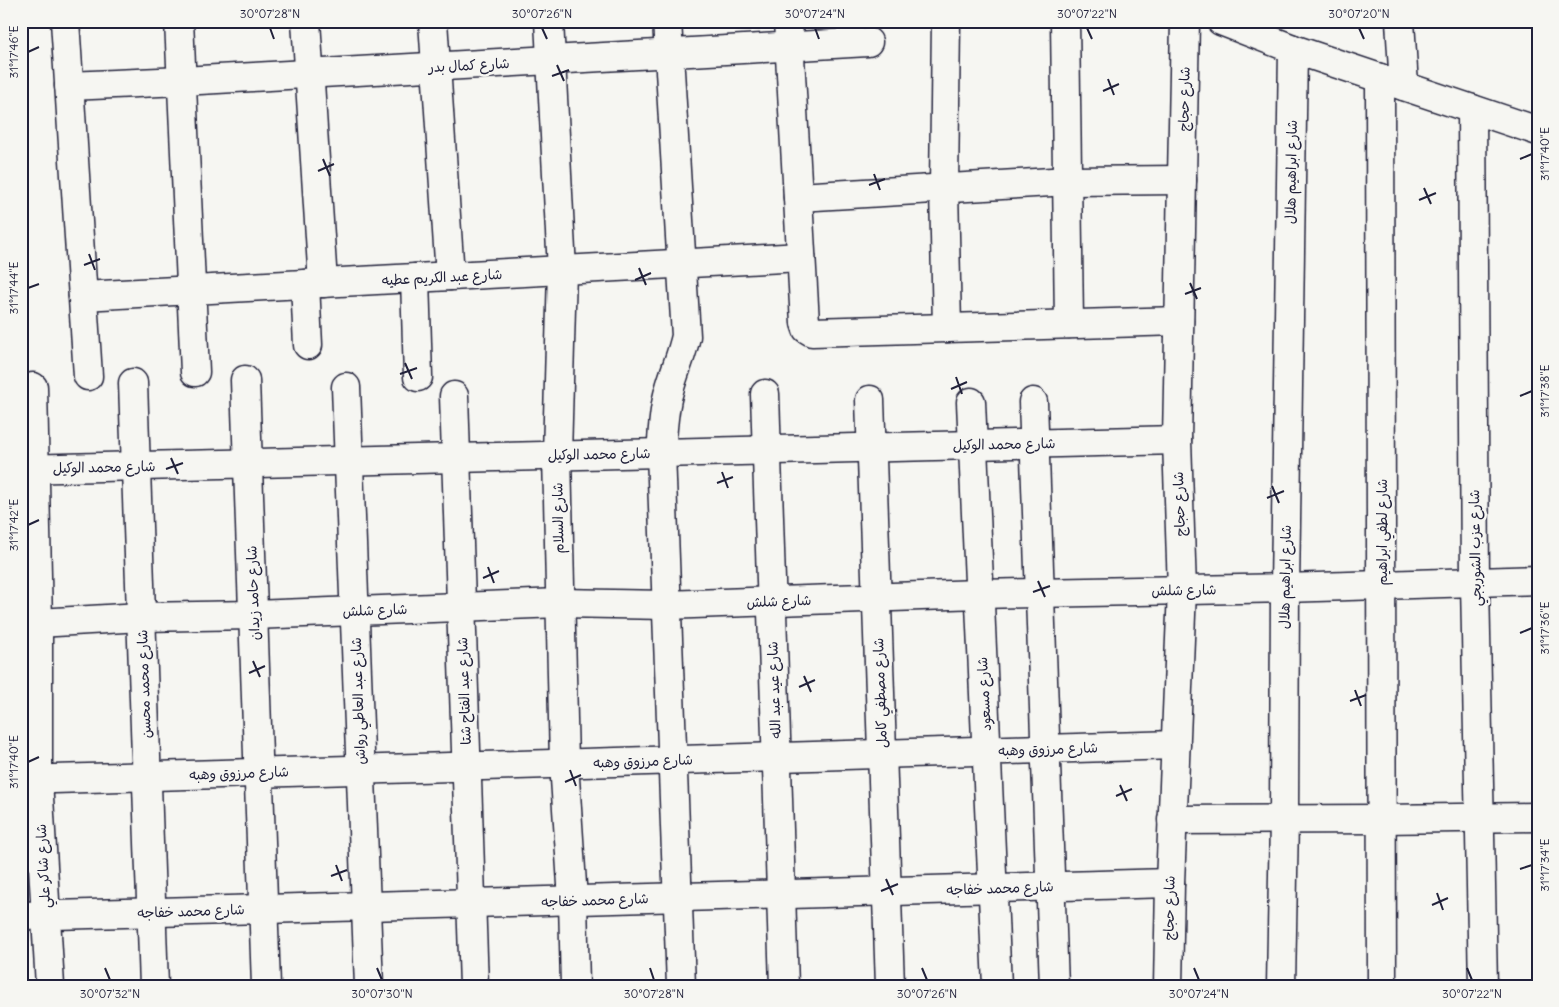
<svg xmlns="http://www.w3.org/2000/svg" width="1559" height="1007" font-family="Delius,'Playpen Sans Arabic',sans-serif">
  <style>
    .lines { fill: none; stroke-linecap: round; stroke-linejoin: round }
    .street-casing { stroke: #22223b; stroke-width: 31 }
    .street { stroke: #f6f6f2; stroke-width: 28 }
    .ticks { fill: none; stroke: #22223b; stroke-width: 2 }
    .labels { text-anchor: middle; stroke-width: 5; stroke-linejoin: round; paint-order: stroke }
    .street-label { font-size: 14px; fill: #22223b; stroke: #f6f6f2 }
    .neatline { fill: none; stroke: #22223b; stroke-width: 2 }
    .ticks-label { font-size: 12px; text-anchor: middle; fill: #22223b }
  </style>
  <rect width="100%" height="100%" fill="#f6f6f2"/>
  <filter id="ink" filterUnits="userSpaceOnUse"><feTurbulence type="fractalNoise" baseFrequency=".02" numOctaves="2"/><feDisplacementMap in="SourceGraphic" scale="10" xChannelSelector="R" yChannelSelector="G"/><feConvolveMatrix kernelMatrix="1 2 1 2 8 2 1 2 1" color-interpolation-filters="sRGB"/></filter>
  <g filter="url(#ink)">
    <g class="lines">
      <g class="street-casing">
        <g id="street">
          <polyline points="65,21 88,376"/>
          <polyline points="179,21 195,372"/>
          <polyline points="306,21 323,283"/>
          <polyline points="433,21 450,276"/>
          <polyline points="549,21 562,270 557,455 564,763 573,900 575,986"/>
          <path d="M 667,21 L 686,336 C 682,355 674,372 669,391 C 663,411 663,432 661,453 L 681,986"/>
          <polyline points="788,21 805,323 807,329 812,332 1179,321"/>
          <polyline points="946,21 944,188 947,328"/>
          <polyline points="1065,21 1069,324"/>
          <polyline points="1221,21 1293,49 1538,131"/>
          <polyline points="1400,21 1404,86"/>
          <polyline points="1380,78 1382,986"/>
          <polyline points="69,86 182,81 868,42"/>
          <polyline points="1472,109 1475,583 1483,986"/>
          <polyline points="798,197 1068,181 1182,180"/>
          <polyline points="415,278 418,377"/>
          <polyline points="305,284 308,345"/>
          <polyline points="83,296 801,257"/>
          <polyline points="245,380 266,986"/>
          <polyline points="133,383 154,986"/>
          <polyline points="33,387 38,623 38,780 50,986"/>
          <polyline points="346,387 369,986"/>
          <polyline points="765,394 784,986"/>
          <polyline points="454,396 474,986"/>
          <polyline points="870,400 890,986"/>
          <polyline points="971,402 997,986"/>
          <polyline points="1033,402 1054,986"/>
          <polyline points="21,469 1177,440"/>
          <polyline points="21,624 141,617 253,615 560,603 666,605 979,594 1285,588 1538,580"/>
          <polyline points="21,780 1176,745"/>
          <polyline points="1172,820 1382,819 1538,817"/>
          <polyline points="21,916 1170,883"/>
          <polyline points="1168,986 1170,883 1182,590 1177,440 1185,21"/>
          <polyline points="1281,986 1284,819 1285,588 1293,49"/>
        </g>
      </g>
      <use href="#street" class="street"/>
    </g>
  </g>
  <path class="ticks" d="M 270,28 L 274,39M 542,28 L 547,39M 815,28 L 819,39M 1087,28 L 1092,39M 1359,28 L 1364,39M 28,52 L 39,47M 557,65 L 564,81M 552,76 L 569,70M 1108,79 L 1114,95M 1103,91 L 1119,84M 323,159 L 330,176M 1520,159 L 1532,154M 318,171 L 334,164M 874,174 L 880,190M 869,185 L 885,179M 1424,188 L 1431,204M 1419,200 L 1436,193M 89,254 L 95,270M 84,265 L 100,259M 639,268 L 646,285M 635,280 L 651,273M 1190,283 L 1197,299M 28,288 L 39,284M 1185,294 L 1201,288M 405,363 L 412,379M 400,374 L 417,368M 956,377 L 962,394M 951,389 L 967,382M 1520,396 L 1532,391M 171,458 L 178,474M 166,469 L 183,463M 722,472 L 728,488M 717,483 L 733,477M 1272,486 L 1279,503M 1267,498 L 1284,491M 28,525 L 39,520M 488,567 L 494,583M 483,578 L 499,571M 1038,581 L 1045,597M 1033,592 L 1050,586M 1520,633 L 1532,628M 253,661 L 260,677M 249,673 L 265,666M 804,676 L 811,692M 799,687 L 815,680M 1355,690 L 1361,706M 1350,701 L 1366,695M 28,762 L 39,757M 570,770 L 576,786M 565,782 L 581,775M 1120,785 L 1127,801M 1116,796 L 1132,789M 336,865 L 342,881M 1520,869 L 1532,865M 331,876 L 347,870M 886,879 L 893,895M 881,891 L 898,884M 1437,893 L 1443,910M 1432,905 L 1448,898M 105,968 L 110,980M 377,968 L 382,980M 650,968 L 654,980M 922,968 L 927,980M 1194,968 L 1199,980M 1467,968 L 1472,980"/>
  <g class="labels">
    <g class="street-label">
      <text transform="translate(469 65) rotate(-3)" y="5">شارع كمال بدر</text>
      <text transform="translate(1184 99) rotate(-89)" y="5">شارع حجاج</text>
      <text transform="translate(1291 172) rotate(-89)" y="5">شارع ابراهيم هلال</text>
      <text transform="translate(442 277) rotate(-3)" y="5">شارع عبد الكريم عطيه</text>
      <text transform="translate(1004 444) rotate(-1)" y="5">شارع محمد الوكيل</text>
      <text transform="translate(599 454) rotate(-1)" y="5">شارع محمد الوكيل</text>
      <text transform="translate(104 467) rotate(-1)" y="5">شارع محمد الوكيل</text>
      <text transform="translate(1179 504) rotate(-92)" y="5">شارع حجاج</text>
      <text transform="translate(558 518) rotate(-91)" y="5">شارع السلام</text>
      <text transform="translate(1382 532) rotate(-90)" y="5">شارع لطفي ابراهيم</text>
      <text transform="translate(1475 548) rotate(-91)" y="5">شارع عزب الشوربجي</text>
      <text transform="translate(1285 577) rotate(-89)" y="5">شارع ابراهيم هلال</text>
      <text transform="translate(1184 590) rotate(-1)" y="5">شارع شلش</text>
      <text transform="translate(253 593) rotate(-92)" y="5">شارع حامد زيدان</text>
      <text transform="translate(779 601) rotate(-2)" y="5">شارع شلش</text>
      <text transform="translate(375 610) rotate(-2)" y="5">شارع شلش</text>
      <text transform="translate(144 684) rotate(-92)" y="5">شارع محمد محسن</text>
      <text transform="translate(774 690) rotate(-92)" y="5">شارع عيد عبد الله</text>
      <text transform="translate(464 691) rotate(-92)" y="5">شارع عبد الفتاح شتا</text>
      <text transform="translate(880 693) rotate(-92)" y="5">شارع مصطفي كامل</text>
      <text transform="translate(984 694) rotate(-93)" y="5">شارع مسعود</text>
      <text transform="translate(358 701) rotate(-92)" y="5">شارع عبد العاطي رواش</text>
      <text transform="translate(1048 749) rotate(-2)" y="5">شارع مرزوق وهبه</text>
      <text transform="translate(643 761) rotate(-2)" y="5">شارع مرزوق وهبه</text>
      <text transform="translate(239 773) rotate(-2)" y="5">شارع مرزوق وهبه</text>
      <text transform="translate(43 866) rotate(-93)" y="5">شارع شاكر علي</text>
      <text transform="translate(1000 888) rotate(-2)" y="5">شارع محمد خفاجه</text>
      <text transform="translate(595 900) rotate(-2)" y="5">شارع محمد خفاجه</text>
      <text transform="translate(1169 908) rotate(-89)" y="5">شارع حجاج</text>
      <text transform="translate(191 911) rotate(-2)" y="5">شارع محمد خفاجه</text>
    </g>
  </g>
  <rect width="1559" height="1007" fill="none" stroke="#f6f6f2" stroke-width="55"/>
  <rect x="28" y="28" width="1504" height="952" class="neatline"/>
  <g class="ticks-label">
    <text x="270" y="18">30°07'28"N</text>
    <text x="542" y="18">30°07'26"N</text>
    <text x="815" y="18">30°07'24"N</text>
    <text x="1087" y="18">30°07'22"N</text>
    <text x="1359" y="18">30°07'20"N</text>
    <text transform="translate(14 52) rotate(-90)" y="4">31°17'46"E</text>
    <text transform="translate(1545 154) rotate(-90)" y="4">31°17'40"E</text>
    <text transform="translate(14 288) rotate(-90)" y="4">31°17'44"E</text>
    <text transform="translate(1545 391) rotate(-90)" y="4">31°17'38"E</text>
    <text transform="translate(14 525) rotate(-90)" y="4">31°17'42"E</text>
    <text transform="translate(1545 628) rotate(-90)" y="4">31°17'36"E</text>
    <text transform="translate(14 762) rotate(-90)" y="4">31°17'40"E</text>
    <text transform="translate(1545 865) rotate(-90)" y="4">31°17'34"E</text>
    <text x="110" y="998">30°07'32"N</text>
    <text x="382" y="998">30°07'30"N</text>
    <text x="654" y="998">30°07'28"N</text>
    <text x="927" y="998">30°07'26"N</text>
    <text x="1199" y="998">30°07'24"N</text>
    <text x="1472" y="998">30°07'22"N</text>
  </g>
</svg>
